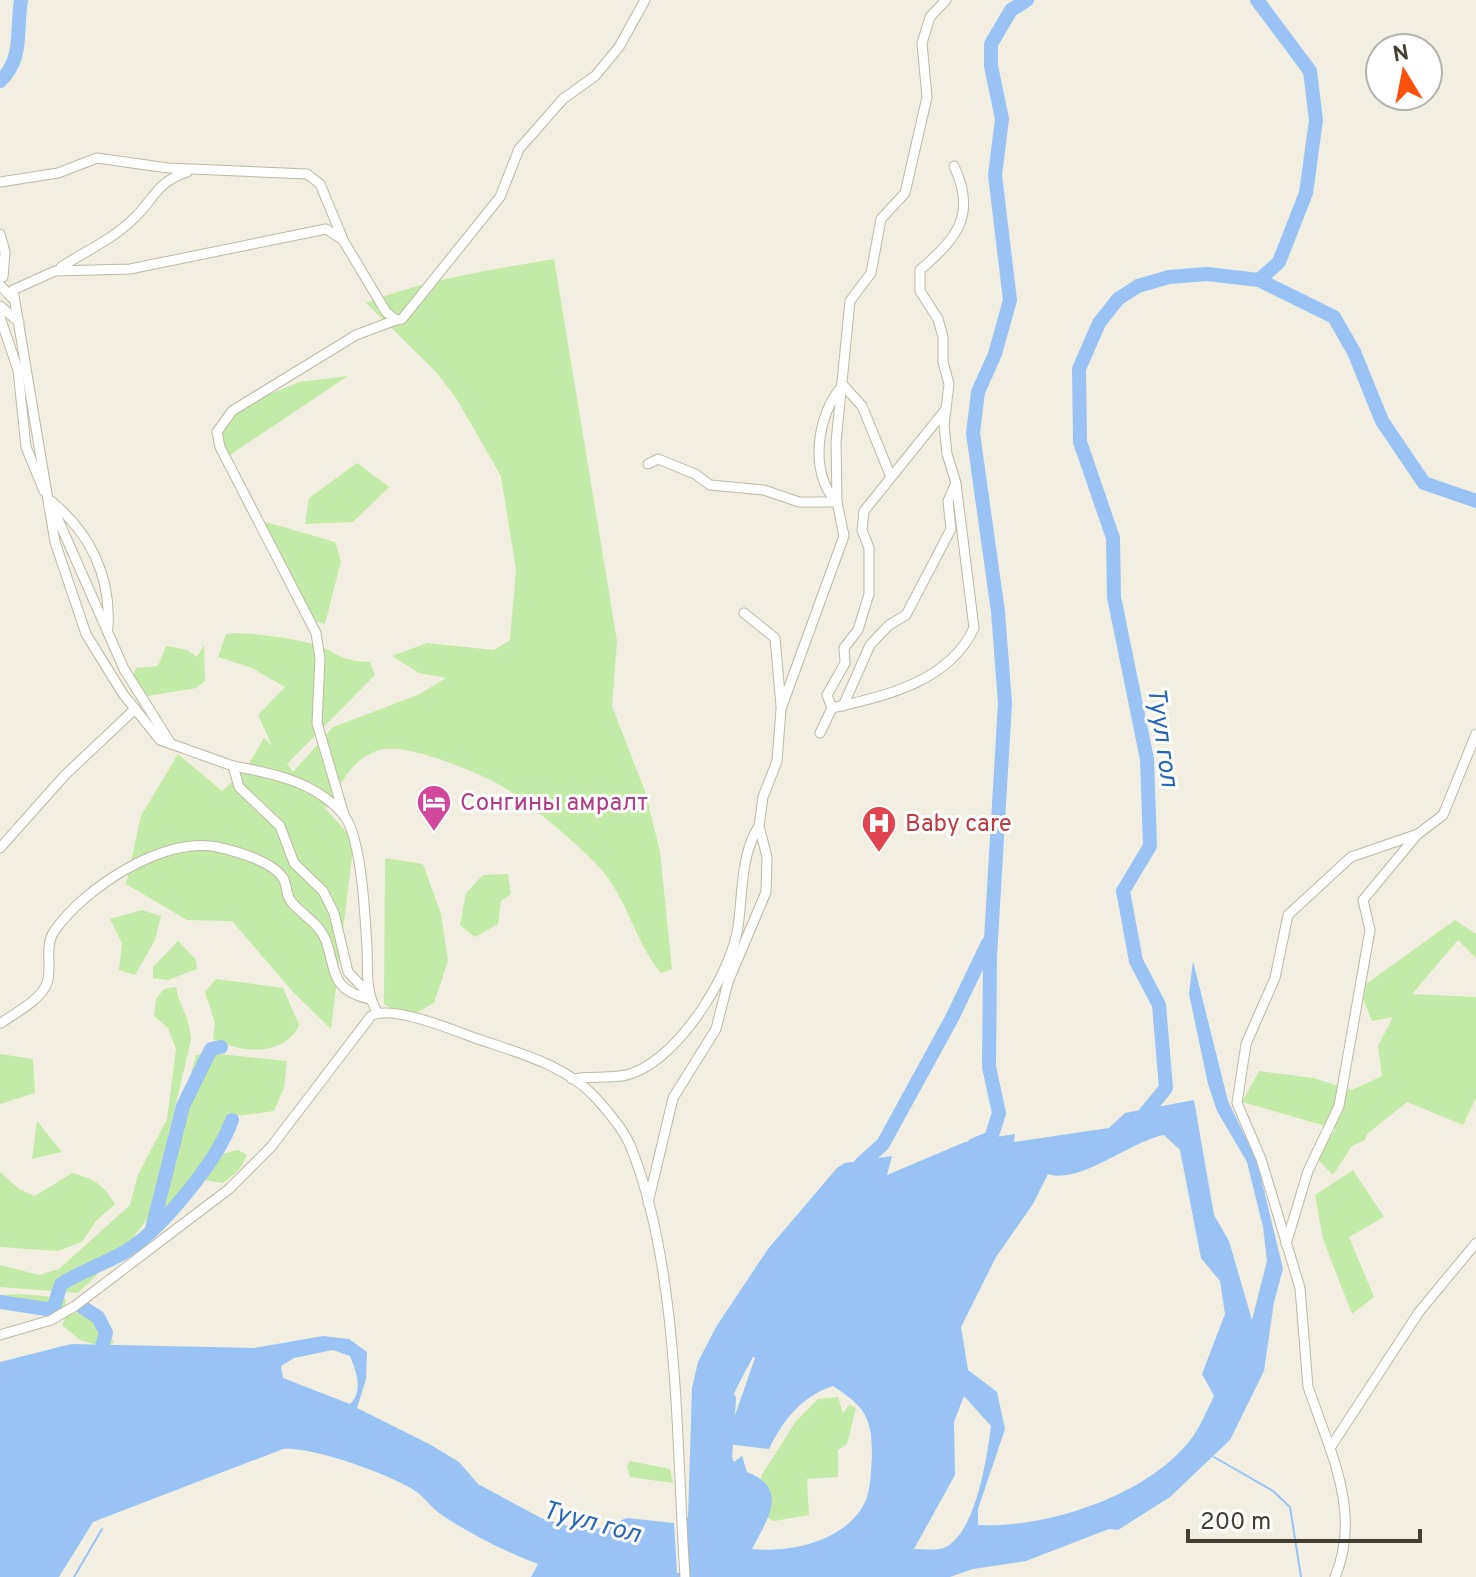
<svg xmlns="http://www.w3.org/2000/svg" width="1476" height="1577" font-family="Overpass,sans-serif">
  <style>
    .green { fill: #c3eaa7 }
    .water { fill: #99c3f5; fill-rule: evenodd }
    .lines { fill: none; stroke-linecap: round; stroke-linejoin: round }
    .stream { stroke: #99c3f5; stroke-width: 2 }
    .river { stroke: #99c3f5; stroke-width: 14 }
    .minor-casing { stroke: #beb9a4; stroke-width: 11 }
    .minor { stroke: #fff; stroke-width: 9 }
    .labels { text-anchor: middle; stroke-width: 6; stroke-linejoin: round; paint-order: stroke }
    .hotel-label { font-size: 24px; fill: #b23c85; stroke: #fff; text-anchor: start }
    .health-label { font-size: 24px; fill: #be3a42; stroke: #fff; text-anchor: start }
    .water-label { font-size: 26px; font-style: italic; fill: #2566b6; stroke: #fff }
  </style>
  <rect width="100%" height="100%" fill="#f2efe2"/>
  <g class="green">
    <path d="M 554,259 L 617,641 L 612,706 L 646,794 L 660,852 L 672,969 L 661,973 C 634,940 628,900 600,868 C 575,841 541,814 511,792 C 490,776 410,744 384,749 C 353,755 341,783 327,808 L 324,807 L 354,840 L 331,1029 L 294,993 L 232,921 L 187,920 L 126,884 L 141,816 L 178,754 L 222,791 L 244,772 L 264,738 L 272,746 L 258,715 L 285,687 L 252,668 L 218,657 L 226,634 C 244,631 304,639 322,647 C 342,657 345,661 370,662 L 375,675 L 287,764 L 293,772 L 333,727 L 418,695 L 446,678 L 419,673 L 392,656 L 427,643 L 494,650 L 510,640 L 516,570 L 501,476 L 456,398 L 436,372 L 366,303 C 427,279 490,270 554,259 Z"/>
    <polygon points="348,376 224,459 220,433 246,404 299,382"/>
    <polygon points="357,463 389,487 353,522 305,524 309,498"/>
    <polygon points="259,520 335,542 341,561 325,624 302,617 290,578"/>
    <polygon points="204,645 205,681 196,688 142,697 131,678 136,668 158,666 166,646 187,650 197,657"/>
    <polygon points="385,858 423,864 441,914 448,961 434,1003 407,1018 384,1004"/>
    <polygon points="508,874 511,894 501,901 498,924 475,937 460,925 466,893 483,875"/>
    <polygon points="142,910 161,916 155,940 135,975 119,970 122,943 110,919"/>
    <polygon points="1455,920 1476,934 1476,958 1458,940 1412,994 1476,997 1476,1098 1463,1125 1407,1102 1367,1134 1365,1140 1352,1146 1333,1175 1315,1157 1336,1129 1242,1102 1259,1071 1313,1078 1352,1090 1382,1076 1378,1046 1393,1017 1372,1021 1359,989"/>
    <polygon points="178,941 196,960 197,969 168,980 153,978 153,967"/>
    <path d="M 216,979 L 283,988 L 299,1025 C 285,1057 240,1053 213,1039 L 215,1023 L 205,992 Z"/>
    <path d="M 176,987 C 180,1009 189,1013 191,1040 L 149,1217 L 125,1248 L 78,1293 L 0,1287 L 0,1265 L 39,1275 L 59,1269 L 130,1205 L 138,1175 L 167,1119 L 176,1049 L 168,1028 L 154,1016 L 156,999 L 164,989 Z"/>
    <polygon points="209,1053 287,1061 284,1088 274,1111 230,1117 218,1141 163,1220 153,1221 170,1173 180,1114 196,1055"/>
    <polygon points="0,1054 33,1059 35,1093 0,1104"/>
    <polygon points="37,1121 62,1152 32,1159"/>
    <polygon points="238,1150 247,1155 239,1170 223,1183 203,1180 214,1156"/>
    <polygon points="1353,1170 1384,1217 1349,1237 1374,1297 1352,1314 1323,1239 1315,1195"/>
    <path d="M 0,1172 L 19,1189 L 35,1196 L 72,1173 C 94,1179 103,1184 115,1204 L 96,1221 L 82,1242 L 58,1251 L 0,1247 Z"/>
    <polygon points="21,1294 65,1298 66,1308 58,1316 0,1308 0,1295"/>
    <polygon points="85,1311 114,1342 107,1348 80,1340 62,1325 67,1314"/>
    <polygon points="838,1397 843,1413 849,1405 856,1408 847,1444 838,1450 838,1477 807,1479 809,1515 774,1521 761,1515 761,1476 796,1421 818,1399"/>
    <polygon points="630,1461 670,1469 673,1483 630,1477 627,1466"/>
  </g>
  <g class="water">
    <path d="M 1193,961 L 1228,1101 L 1257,1161 L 1283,1269 L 1274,1302 L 1264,1371 L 1230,1440 L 1170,1497 L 1118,1530 L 1109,1529 L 1026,1561 L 973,1569 L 950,1577 L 689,1577 L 684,1520 L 688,1517 L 692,1388 L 698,1362 L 716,1327 L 768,1249 L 837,1168 L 845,1163 L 892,1156 L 887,1175 L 965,1142 L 1015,1134 L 1014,1142 L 1109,1128 L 1125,1113 L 1194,1100 L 1214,1215 L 1229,1241 L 1252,1320 L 1267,1261 L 1263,1227 L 1247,1162 L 1217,1111 L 1208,1084 L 1189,994 ZM 1164,1135 L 1180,1150 L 1201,1258 L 1220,1281 L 1225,1314 L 1202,1374 L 1214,1396 C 1208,1408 1202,1423 1194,1435 C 1153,1494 1047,1529 978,1525 L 978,1509 L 1005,1429 L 997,1392 L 968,1370 L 961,1327 L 996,1257 L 1033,1204 L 1048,1174 C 1079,1185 1131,1141 1164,1135 ZM 753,1357 L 755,1358 L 726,1441 C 719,1415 741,1380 753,1357 ZM 833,1386 C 865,1407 872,1417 872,1456 C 871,1471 871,1486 866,1500 C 848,1541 791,1553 752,1549 C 766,1521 791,1489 747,1472 L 742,1456 L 734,1462 L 727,1444 L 769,1449 C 783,1420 802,1396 833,1386 ZM 964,1396 L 991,1426 C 987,1458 976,1531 946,1547 C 938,1551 924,1549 914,1549 L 955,1475 L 954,1422 Z"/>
    <path d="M 323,1336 L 349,1339 L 367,1352 L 366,1379 L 357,1408 L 431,1445 L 459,1462 L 478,1484 L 541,1518 L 582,1530 L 602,1528 L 627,1518 L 674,1523 L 677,1573 L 682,1573 L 681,1577 L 531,1577 L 538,1564 C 508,1553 466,1532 439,1513 C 431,1507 425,1498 417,1492 C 393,1475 311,1446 283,1449 L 93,1522 L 59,1577 L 0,1577 L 0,1362 L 71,1344 L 254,1348 ZM 333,1350 L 350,1356 C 356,1371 364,1391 350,1404 L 283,1378 L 281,1366 L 294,1358 Z"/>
  </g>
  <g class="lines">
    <g class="stream">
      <polyline points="1214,1457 1273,1491 1290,1507 1301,1577"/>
      <polyline points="74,1577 102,1529"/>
    </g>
    <g class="river">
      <polyline points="1257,0 1310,71 1316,120 1306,193 1279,262 1259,280"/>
      <path d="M 0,81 C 24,59 16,30 21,0"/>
      <polyline points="1138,1122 1166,1088 1159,1005 1136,961 1123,891 1150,846 1147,759 1114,597 1113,538 1080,442 1079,369 1099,323 1118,299 1138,286 1169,277 1207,274 1259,280 1334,317 1354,352 1382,421 1424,483 1476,501"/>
      <polyline points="974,1145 991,1138 999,1113 989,1067 990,956 1005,703 998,612 973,433 978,392 995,354 1010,300 995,175 1002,119 991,66 991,44 1011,10 1027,0"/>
      <polyline points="853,1177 861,1164 883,1144 952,1018 988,943"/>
      <polyline points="152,1229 183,1106 211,1049 221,1047"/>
      <path d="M 0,1302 L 53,1310 L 61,1284 C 81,1272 103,1264 123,1253 C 160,1232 218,1160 232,1120"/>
      <polyline points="82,1307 98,1317 106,1333 97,1362"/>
      <polyline points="725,1458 729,1399"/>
    </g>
    <g class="minor-casing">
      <g id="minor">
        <polyline points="0,182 58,173 97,158 168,168 307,174 320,184 342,237"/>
        <polyline points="0,234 5,252 3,277"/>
        <path d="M 61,267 C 84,252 111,240 131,221 C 154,201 154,183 187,172"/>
        <polyline points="0,285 12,298"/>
        <polyline points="0,306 19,322"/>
        <polyline points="0,317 18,370 26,447 44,491"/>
        <polyline points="648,464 658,459 695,474 710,485 764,490 799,502 837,502"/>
        <path d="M 51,501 C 90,533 111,576 108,627"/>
        <path d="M 837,502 C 808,474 817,413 843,385 L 862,406 L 891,477"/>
        <polyline points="53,508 124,669 171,744"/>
        <polyline points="744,613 775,638 781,706"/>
        <polyline points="843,706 870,645 889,625 906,615 951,529 948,501 955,485"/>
        <path d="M 832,708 C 885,696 949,682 974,628 L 956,483 L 947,454 L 944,425 L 949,384 L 943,362 L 943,337 L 938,319 L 920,291 L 920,270 C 957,238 977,215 954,166"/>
        <polyline points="820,733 832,708 827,695 845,663 844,648 858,630 869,594 869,548 862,530 864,511 946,409"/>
        <path d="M 233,766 C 273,773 315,782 343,814 C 362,836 365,918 367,947 C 368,971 365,991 377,1012"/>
        <polyline points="344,815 317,723 320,659 316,633 220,447 217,432 232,411 356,335 396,320"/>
        <polyline points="0,848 65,775 135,709"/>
        <polyline points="367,992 348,972 334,913 323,891 294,863 280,826 239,787 233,766 160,740 123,694 86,634 55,542 13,290 55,271 130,269 326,229 343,240 386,312 396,320 402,319 500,197 519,149 563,99 595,76 619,47 645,0"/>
        <path d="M 1,1023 C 15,1013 41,1000 47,983 C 53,966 43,947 55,930 C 85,888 163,836 217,847 C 235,851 272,861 283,878 C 287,884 286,894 290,900 C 301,915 319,922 326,941 C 337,973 330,989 369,999"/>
        <path d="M 572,1079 C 592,1075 615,1080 633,1073 C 680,1056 731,974 738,927 C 743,893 740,856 759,826"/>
        <polyline points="648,1203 673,1098 716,1029 728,982 766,892 767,857 759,826 763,797 777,761 781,709 844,536 837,502 836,442 850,301 871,273 881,219 905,193 927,97 922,43 930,17 946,0"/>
        <polyline points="1286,1244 1308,1171 1339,1106 1370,930 1363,900 1416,836"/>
        <path d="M 0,1335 L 51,1320 L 75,1306 L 229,1189 L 271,1147 L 371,1016 C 391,1004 453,1030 475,1038 C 515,1052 564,1064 594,1096 C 606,1109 623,1129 630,1145 C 680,1267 676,1445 685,1577"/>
        <polyline points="1330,1448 1308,1387 1300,1288 1261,1159 1237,1103 1246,1044 1275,978 1288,915 1351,857 1418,834 1443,815 1476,734"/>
        <path d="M 1335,1577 C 1353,1534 1345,1491 1330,1448 L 1419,1312 L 1476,1243"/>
      </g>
    </g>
    <use href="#minor" class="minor"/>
  </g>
  <defs>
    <g id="hotel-pin" transform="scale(1.8)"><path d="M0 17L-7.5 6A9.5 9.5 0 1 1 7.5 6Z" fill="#d1479c" stroke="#fff"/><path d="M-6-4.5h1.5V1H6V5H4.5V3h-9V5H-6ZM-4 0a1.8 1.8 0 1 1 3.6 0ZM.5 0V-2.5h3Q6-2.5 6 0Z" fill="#fff"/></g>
    <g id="hospital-pin" transform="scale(1.8)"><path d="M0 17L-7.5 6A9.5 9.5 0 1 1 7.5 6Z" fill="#e0444e" stroke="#fff"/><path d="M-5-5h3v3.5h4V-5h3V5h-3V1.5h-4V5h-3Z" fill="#fff"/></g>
  </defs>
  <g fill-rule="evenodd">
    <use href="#hotel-pin" x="434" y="802"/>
    <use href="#hospital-pin" x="879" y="823"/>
  </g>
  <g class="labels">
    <g class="hotel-label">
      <text x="460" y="810">Сонгины амралт</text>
    </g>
    <g class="health-label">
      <text x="905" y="831">Baby care</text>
    </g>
    <g class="water-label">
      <text transform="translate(1164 737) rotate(82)" y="9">Туул гол</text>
      <text transform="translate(592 1521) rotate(15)" y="9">Туул гол</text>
    </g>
  </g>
  <g transform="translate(1404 72) rotate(350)"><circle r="38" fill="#ffffff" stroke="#b4b2ad" stroke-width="2"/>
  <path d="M0-6L14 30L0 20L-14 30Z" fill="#ff500c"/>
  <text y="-12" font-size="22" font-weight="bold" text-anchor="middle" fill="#443f32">N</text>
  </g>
  <path d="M1188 1529v12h232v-12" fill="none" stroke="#443f32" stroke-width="4"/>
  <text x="1200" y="1529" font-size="24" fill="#443f32" stroke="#ffffff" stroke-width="6" paint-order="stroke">200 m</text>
</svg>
